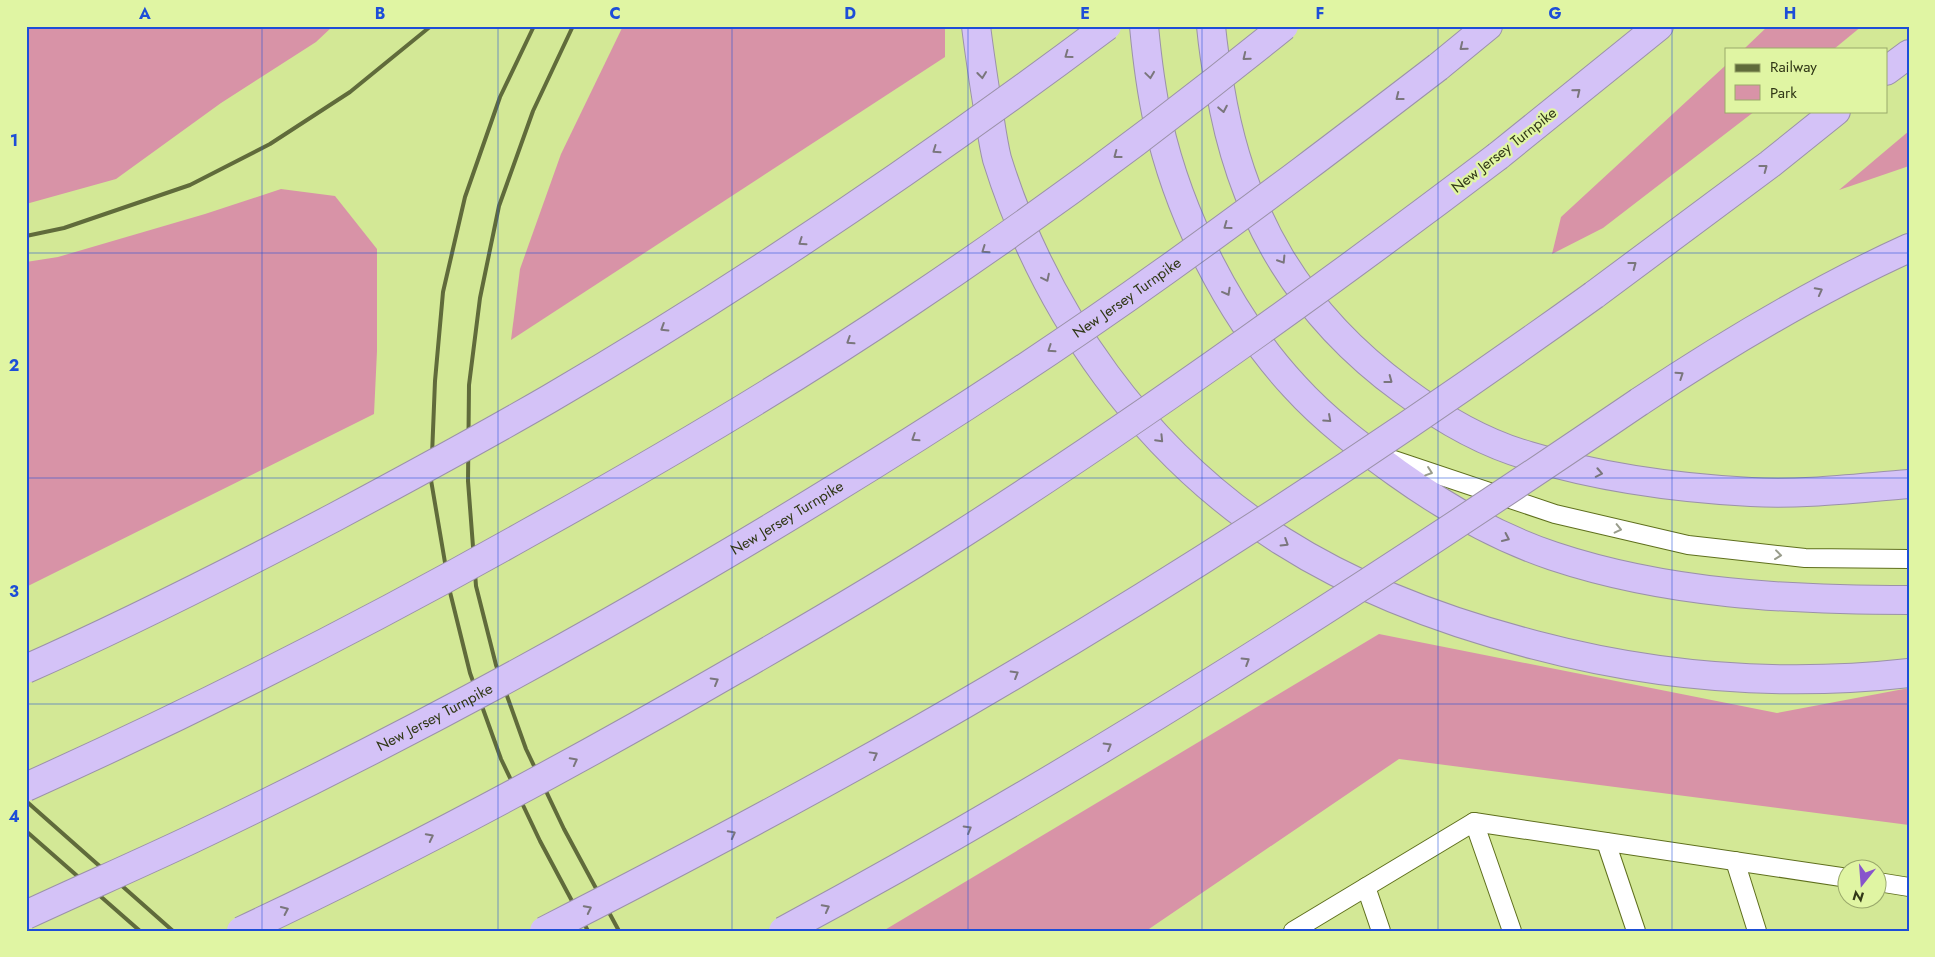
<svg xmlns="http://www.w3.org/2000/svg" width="1935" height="957" font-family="Jost,sans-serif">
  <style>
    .green { fill: #d893a7 }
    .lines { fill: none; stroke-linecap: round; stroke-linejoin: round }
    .service-casing { stroke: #5f6f1d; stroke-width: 20 }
    .motorway-casing { stroke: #9b92a9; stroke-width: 30 }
    .service { stroke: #fff; stroke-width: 18 }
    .motorway { stroke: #d4c2f7; stroke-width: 28 }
    .rail { stroke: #606b3b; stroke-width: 4 }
    .motorway-bridge-casing { stroke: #9b92a9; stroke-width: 30; stroke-linecap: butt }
    .motorway-bridge { stroke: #d4c2f7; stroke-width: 28 }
    .oneway { stroke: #7a767c }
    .oneway2 { stroke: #989c8b }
    .grid { fill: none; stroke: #1d4ed8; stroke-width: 1; stroke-opacity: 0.55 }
    .labels { text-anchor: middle; stroke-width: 4.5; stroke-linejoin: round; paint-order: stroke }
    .street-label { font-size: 15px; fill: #313817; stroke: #e0f5a3 }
    .neatline { fill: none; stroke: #1d4ed8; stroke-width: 2 }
    .grid-label { font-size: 16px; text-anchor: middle; font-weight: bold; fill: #1d4ed8 }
  </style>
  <rect width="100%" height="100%" fill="#d3e896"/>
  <g class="green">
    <polygon points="26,26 333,26 316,42 221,103 116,179 26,204"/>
    <polygon points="623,26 945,26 945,57 511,340 520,269 561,154"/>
    <polygon points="1768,26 1862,26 1834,49 1744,49"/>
    <polygon points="1726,65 1726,111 1755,111 1603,228 1552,254 1561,217"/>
    <polygon points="1909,131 1909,166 1839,190"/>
    <polygon points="281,189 335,196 377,249 377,351 374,414 26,587 26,262 58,257 205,214"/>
    <polygon points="1379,634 1777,713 1909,688 1909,825 1399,759 1146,931 883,931"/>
  </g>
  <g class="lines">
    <g class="service-casing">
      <g id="service">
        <polyline points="1388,458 1555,514 1688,545 1805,558 1909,559"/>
        <polyline points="1474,822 1512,931"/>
        <polyline points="1606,842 1636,931"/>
        <polyline points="1735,861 1757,931"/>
        <polyline points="1878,882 1909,887"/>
        <polyline points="1366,887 1381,931"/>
        <polyline points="1293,931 1474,822 1848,878"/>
      </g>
    </g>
    <g class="motorway-casing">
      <g id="motorway">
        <path d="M 976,26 C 980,58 985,90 990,121 C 992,134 994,147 997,159 C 1045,313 1145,454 1282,541 C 1359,590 1446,622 1535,645 C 1656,677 1784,687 1909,673"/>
        <path d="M 1144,26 C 1147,58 1151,90 1158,122 C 1179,215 1229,316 1295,387 C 1325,420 1361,447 1397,473 C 1446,508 1496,537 1553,556 C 1667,594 1789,600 1909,600"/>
        <path d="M 1211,26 C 1213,47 1216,67 1220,88 C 1241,215 1299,314 1403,390 C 1442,419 1483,443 1529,456 C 1601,478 1677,488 1751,492 C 1803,495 1857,488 1909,484"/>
        <polyline points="1438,67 1488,26"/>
        <polyline points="1886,71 1909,54"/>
        <polyline points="1498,156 1659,26"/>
        <polyline points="1594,295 1770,164 1836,111"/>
        <path d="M 1639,402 C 1726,344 1814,291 1909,248"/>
      </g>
    </g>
    <use href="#service" class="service"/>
    <use href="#motorway" class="motorway"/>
    <g class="rail">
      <polyline points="534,26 500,97 465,197 443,292 435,381 431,480 450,592 470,673 501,759 540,841 588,931"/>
      <polyline points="573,26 533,111 499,206 480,298 469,385 468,481 476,586 496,665 526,749 564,829 619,931"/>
      <polyline points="26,236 64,228 190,185 270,144 350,92 431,26"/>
      <polyline points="26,801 173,931"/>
      <polyline points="26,831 140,931"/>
    </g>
    <g class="motorway-bridge-casing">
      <g id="motorway-bridge">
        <path d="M 26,669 C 130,623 232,571 333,518 C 406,479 478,440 549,399 C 743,286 928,160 1107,26"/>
        <path d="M 26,787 C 197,710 365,625 528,533 C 658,461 786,386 909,303 C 1038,217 1163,124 1284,26"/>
        <path id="s1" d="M 26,915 C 82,889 137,865 192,839 C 362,758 529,670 691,575 C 853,480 1013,380 1165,271 C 1258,205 1348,136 1438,67"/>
        <path d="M 241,931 C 407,853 569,766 728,674 C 805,630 882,585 957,537 C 1143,418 1323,289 1498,156"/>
        <path d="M 544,931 C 695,854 844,775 990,689 C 1197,568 1399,435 1594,295"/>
        <path d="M 783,931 C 1079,772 1361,591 1639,402"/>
      </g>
    </g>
    <use href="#motorway-bridge" class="motorway-bridge"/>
  </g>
  <defs><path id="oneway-chevron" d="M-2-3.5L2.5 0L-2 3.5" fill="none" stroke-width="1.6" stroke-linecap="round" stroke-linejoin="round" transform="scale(1.25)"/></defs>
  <g class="oneway">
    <use href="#oneway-chevron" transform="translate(1463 47) rotate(141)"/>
    <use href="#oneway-chevron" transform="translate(1068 55) rotate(144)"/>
    <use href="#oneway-chevron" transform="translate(1246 57) rotate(141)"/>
    <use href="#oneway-chevron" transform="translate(982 75) rotate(83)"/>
    <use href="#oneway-chevron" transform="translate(1150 75) rotate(82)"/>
    <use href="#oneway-chevron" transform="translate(1577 92) rotate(-39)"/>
    <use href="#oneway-chevron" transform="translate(1399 97) rotate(142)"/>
    <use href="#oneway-chevron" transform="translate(1223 109) rotate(79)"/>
    <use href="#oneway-chevron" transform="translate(936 150) rotate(145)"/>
    <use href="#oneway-chevron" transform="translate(1117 155) rotate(143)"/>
    <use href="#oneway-chevron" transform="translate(1764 168) rotate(-37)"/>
    <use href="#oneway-chevron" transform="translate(1227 226) rotate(144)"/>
    <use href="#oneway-chevron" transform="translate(802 242) rotate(146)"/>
    <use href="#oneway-chevron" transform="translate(985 250) rotate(145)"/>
    <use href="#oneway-chevron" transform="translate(1282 260) rotate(58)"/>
    <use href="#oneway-chevron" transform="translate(1633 265) rotate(-37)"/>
    <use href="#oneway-chevron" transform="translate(1046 278) rotate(64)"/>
    <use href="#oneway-chevron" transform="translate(1819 291) rotate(-28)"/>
    <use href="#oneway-chevron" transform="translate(1227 292) rotate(61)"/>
    <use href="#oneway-chevron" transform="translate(664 328) rotate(148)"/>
    <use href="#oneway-chevron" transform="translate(850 341) rotate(147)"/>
    <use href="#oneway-chevron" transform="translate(1051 349) rotate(146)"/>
    <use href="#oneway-chevron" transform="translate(1680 375) rotate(-34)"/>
    <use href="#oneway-chevron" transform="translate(1389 380) rotate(37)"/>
    <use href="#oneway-chevron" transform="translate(1328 419) rotate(42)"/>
    <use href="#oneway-chevron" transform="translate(915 438) rotate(147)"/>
    <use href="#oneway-chevron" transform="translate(1160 439) rotate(46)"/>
    <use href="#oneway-chevron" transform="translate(1599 473) rotate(11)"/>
    <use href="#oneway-chevron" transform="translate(1506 538) rotate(25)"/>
    <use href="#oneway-chevron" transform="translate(1285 543) rotate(32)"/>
    <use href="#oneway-chevron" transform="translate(1246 661) rotate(-32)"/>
    <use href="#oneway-chevron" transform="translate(1015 674) rotate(-31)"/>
    <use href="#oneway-chevron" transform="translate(715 681) rotate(-30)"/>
    <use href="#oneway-chevron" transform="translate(1108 746) rotate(-31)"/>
    <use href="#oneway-chevron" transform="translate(874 755) rotate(-29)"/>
    <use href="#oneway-chevron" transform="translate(574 761) rotate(-28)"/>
    <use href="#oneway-chevron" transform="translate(968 829) rotate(-30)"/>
    <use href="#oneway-chevron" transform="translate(732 834) rotate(-28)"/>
    <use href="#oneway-chevron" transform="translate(430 837) rotate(-27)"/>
    <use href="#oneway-chevron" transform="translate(826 908) rotate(-28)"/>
    <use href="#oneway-chevron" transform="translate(588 909) rotate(-27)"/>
    <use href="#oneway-chevron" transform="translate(285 910) rotate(-25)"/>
  </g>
  <g class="oneway2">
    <use href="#oneway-chevron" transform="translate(1429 472) rotate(19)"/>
    <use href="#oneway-chevron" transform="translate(1618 529) rotate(13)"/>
    <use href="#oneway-chevron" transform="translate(1778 555) rotate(7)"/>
  </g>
  <path class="grid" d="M 262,26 L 262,931M 498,26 L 498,931M 732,26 L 732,931M 968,26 L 968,931M 1202,26 L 1202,931M 1438,26 L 1438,931M 1672,26 L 1672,931M 26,253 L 1909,253M 26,478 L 1909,478M 26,704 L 1909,704"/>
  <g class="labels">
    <g class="street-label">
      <text transform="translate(1504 150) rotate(-38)" y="5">New Jersey Turnpike</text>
      <text dy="5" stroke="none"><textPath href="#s1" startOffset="1264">New Jersey Turnpike</textPath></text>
      <text dy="5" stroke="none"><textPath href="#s1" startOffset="859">New Jersey Turnpike</textPath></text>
      <text dy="5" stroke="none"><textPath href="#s1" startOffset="454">New Jersey Turnpike</textPath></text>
    </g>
  </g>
  <rect width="1935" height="957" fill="none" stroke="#e0f5a3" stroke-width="55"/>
  <rect x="1725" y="48" width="162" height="65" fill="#e0f5a3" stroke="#9aa96b"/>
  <rect x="1735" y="64" width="25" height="8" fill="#606b3b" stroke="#9aa96b"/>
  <text x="1770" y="72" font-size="15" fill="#313817">Railway</text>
  <rect x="1735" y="85" width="25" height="15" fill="#d893a7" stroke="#9aa96b"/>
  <text x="1770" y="98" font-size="15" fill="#313817">Park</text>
  <g transform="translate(1862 884) rotate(197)"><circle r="24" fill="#e0f5a3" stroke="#9aa96b"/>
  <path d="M0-4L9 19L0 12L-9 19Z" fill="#8754cc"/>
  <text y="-8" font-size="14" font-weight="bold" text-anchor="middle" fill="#313817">N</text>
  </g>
  <rect x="28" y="28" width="1880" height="902" class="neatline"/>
  <g class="grid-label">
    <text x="145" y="19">A</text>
    <text x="380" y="19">B</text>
    <text x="615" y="19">C</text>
    <text x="850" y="19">D</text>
    <text x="1085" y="19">E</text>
    <text x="1320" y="19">F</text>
    <text x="1555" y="19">G</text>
    <text x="1790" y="19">H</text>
    <text x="14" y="146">1</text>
    <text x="14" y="371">2</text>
    <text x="14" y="597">3</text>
    <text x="14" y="822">4</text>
  </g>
</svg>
